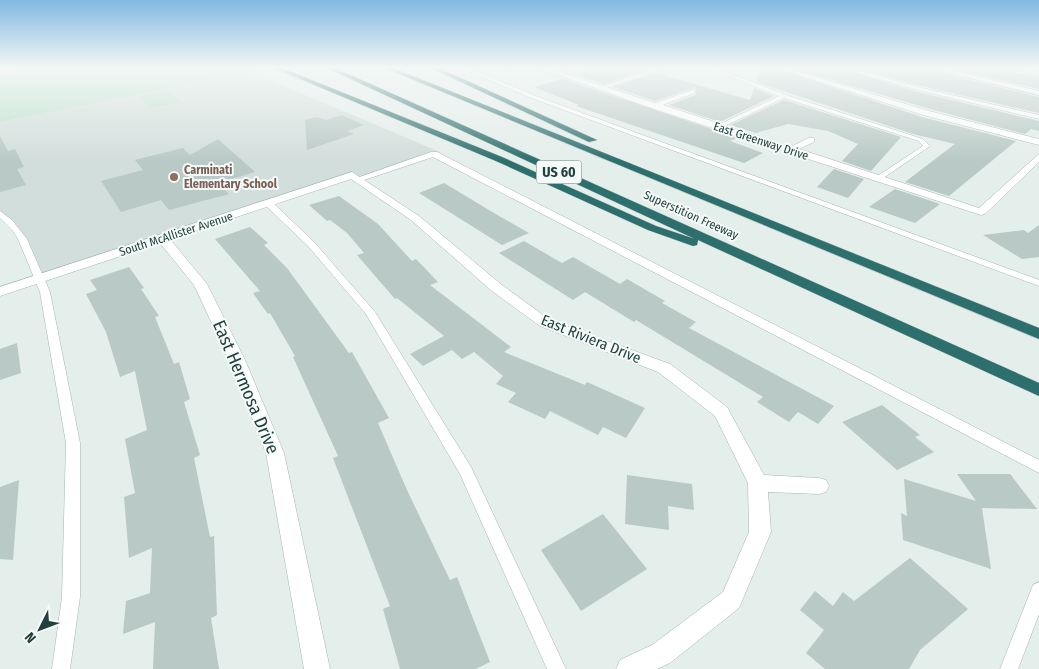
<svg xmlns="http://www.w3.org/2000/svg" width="1039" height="669" font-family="'Fira Sans Condensed',sans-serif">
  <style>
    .built { fill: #d2dedb }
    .green { fill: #bce0cc }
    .building { fill: #b9c9c5 }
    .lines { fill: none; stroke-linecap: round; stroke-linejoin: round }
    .service-casing { stroke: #a6b7b4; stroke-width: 1 }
    .minor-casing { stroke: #a6b7b4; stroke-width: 1 }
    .motorway-casing { stroke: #c1cac9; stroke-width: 1 }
    .service { fill: #fff; fill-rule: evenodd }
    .minor { fill: #fff; fill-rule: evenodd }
    .motorway { fill: #2c6f6d; fill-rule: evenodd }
    .education-dot { fill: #8d6e63; stroke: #f5faf8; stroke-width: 2 }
    .labels { text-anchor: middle; stroke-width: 4; stroke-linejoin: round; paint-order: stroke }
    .far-street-label { font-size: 12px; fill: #22413e; stroke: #f5faf8 }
    .far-education-label { font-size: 12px; font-weight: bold; fill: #785e54; stroke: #f5faf8; text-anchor: start }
    .shield { fill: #f5faf8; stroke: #617876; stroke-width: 1 }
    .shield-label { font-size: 14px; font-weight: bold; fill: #22413e }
    .street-label { font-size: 15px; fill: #22413e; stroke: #f5faf8 }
    .near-street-label { font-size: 18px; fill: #22413e; stroke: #f5faf8 }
  </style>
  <rect width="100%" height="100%" fill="#e4eeeb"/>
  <polygon class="built" points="251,72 440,152 358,179 352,175 38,280 25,242 0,214 0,122"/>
  <g class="green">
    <polygon points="43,68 240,68 251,72 0,122 0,75"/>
    <polygon points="168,91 181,102 151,108 138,97"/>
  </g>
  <g class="building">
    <polygon points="598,68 604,70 612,68 637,68 646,70 604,84 575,75"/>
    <polygon points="761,68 775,68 922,117 1016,141 949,196 905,182 955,144 913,134 756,82"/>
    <polygon points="791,68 840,68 914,91 1039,121 1039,131 1031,129 1025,134 930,109"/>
    <polygon points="854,68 928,68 930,70 1039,97 1039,113 917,85"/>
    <polygon points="946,68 989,68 1039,77 1039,89"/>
    <polygon points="656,73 750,100 754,88 774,96 720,122 669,105 696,95 696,87 655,101 613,87"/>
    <polygon points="563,79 738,138 730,141 763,153 744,163 576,106 579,105 534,87"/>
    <polygon points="784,100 901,137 871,171 842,161 858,144 828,131 788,124 756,133 730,125"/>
    <polygon points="342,115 364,125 347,131 354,134 307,150 305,120 317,117 326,120"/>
    <polygon points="0,136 8,151 15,149 24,167 17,169 26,185 0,192"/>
    <polygon points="218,139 255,172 218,183 229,194 169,210 161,200 121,212 101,181 143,170 135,160 183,148 190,155"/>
    <polygon points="834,169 864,179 848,198 817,187"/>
    <polygon points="444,183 494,213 529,233 502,245 419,193"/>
    <polygon points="895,189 940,204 915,223 869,207"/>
    <polygon points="339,196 378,224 412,261 416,259 438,282 430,285 511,347 504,352 585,385 587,382 645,408 626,438 603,427 598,435 550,411 545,419 508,402 516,393 496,384 503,376 474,352 462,359 452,350 423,366 410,354 444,336 397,298 395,299 357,255 364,253 347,233 330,220 327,221 309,205"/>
    <polygon points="1039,225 1039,257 1022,259 983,235 1024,230 1028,233"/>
    <polygon points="250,227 268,243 264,245 287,268 349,353 352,352 389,418 378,423 407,490 450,580 457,577 490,662 476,669 400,669 383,609 390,606 333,458 338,456 293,357 295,356 270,313 268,314 253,293 260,291 215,239"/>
    <polygon points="524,241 562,263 573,257 620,284 627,279 665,301 662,303 696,322 689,328 834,406 818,424 798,412 789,422 757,402 763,397 636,320 634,322 585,292 573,300 499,253"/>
    <polygon points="129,267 144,288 141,289 159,316 155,317 174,364 179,362 190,399 184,402 200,455 194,458 210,537 214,536 217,615 211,618 219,669 153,669 155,622 123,634 126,601 150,593 152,548 129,558 124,497 135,493 125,439 147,430 135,371 120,377 106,332 86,294 97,290 90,280"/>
    <polygon points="17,343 21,373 0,380 0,349"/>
    <polygon points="882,405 920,435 915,437 934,452 897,470 842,422"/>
    <polygon points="957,474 1010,474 1037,509 982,508 991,569 903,540 901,513 907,516 904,479 976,501"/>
    <polygon points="627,475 692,484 694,510 668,506 669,530 625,524"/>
    <polygon points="19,480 13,560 0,559 0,487"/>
    <polygon points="603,514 647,569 581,611 541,550"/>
    <polygon points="910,558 968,609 920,650 909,669 825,669 806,653 824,630 800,610 815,591 833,606 843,592 854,601"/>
  </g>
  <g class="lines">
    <g class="service-casing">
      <g id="service">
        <polygon points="462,68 468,68 533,95 1039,280 1039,286 529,97"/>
        <polygon points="658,68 665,68 603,89 598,88"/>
        <polygon points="710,68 716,68 786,95 923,139 930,146 879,181 875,179 876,177 923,146 919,141 784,98 720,128 716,128 716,126 779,96"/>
        <polygon points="842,68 849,68 917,87 1039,115 1039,119 914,89"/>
        <polygon points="1012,68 1039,71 1039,75 1012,69"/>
        <polygon points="431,152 437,152 1039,460 1039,473 433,157 361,181 354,179"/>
        <polygon points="265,201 271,201 314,242 375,312 471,467 566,669 547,669 460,474 366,314 308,246 265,205"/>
        <polygon points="0,211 12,220 27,239 50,292 80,443 80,597 70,669 52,669 62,597 66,443 40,292 18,239 13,231 0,218"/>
        <polygon points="1039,582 1039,614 1018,669 1000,669 1033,585"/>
      </g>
    </g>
    <g class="minor-casing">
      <g id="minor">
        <polygon points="539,68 548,68 655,103 695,89 695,93 663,105 791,147 808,138 814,138 814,142 799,149 979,208 1039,154 1039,162 985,214 981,215 651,108"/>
        <polygon points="777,68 786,68 929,111 1039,139 1039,145 923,115"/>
        <polygon points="930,68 940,68 1039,91 1039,95"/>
        <polygon points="352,172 419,216 502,285 550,320 670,364 727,407 764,475 819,478 826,480 829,486 826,492 819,494 768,492 771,532 739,608 670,663 657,669 616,669 620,660 652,645 723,592 749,532 748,483 715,416 658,372 540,326 492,291 411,220 351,179 170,239 207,284 245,360 284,453 330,669 304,669 266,453 229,360 194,285 160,243 0,296 0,287"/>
      </g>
    </g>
    <g class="motorway-casing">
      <g id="motorway">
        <polygon points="274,68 282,68 502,157 656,226 695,239 327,68 335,68 1039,383 1039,396 698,240 697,245 693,246 648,230 496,161"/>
        <polygon points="385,68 393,68 1039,328 1039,339"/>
        <polygon points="431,68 439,68 597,140 589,142"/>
      </g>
    </g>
    <use href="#service" class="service"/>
    <use href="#minor" class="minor"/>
    <use href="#motorway" class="motorway"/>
  </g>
  <linearGradient id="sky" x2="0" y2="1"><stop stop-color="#82b8e1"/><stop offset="0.42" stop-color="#f3f7f6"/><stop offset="1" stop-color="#f3f7f6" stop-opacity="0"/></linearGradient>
  <rect width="1039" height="161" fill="url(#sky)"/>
  <circle class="education-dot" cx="174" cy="177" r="5"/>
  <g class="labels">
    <g class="far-street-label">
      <text transform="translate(761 141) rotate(18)" y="4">East Greenway Drive</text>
      <text transform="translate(691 215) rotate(24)" y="4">Superstition Freeway</text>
      <text transform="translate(176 234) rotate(-18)" y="4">South McAllister Avenue</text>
    </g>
    <g class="far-education-label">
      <text x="184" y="174">Carminati<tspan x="184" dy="14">Elementary School</tspan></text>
    </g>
    <rect class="shield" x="536.5" y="160.5" width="45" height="23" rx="4"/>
    <g class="shield-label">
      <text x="559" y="177">US 60</text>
    </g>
    <g class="street-label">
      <text transform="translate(591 339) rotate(22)" y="5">East Riviera Drive</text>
    </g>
    <g class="near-street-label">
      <text transform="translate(246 387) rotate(67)" y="6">East Hermosa Drive</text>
    </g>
  </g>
  <g transform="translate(40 629) rotate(228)" stroke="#f5faf8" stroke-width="4" paint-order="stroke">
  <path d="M0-4L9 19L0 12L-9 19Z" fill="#22413e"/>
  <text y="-8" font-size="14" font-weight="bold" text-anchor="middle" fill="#22413e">N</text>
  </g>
</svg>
